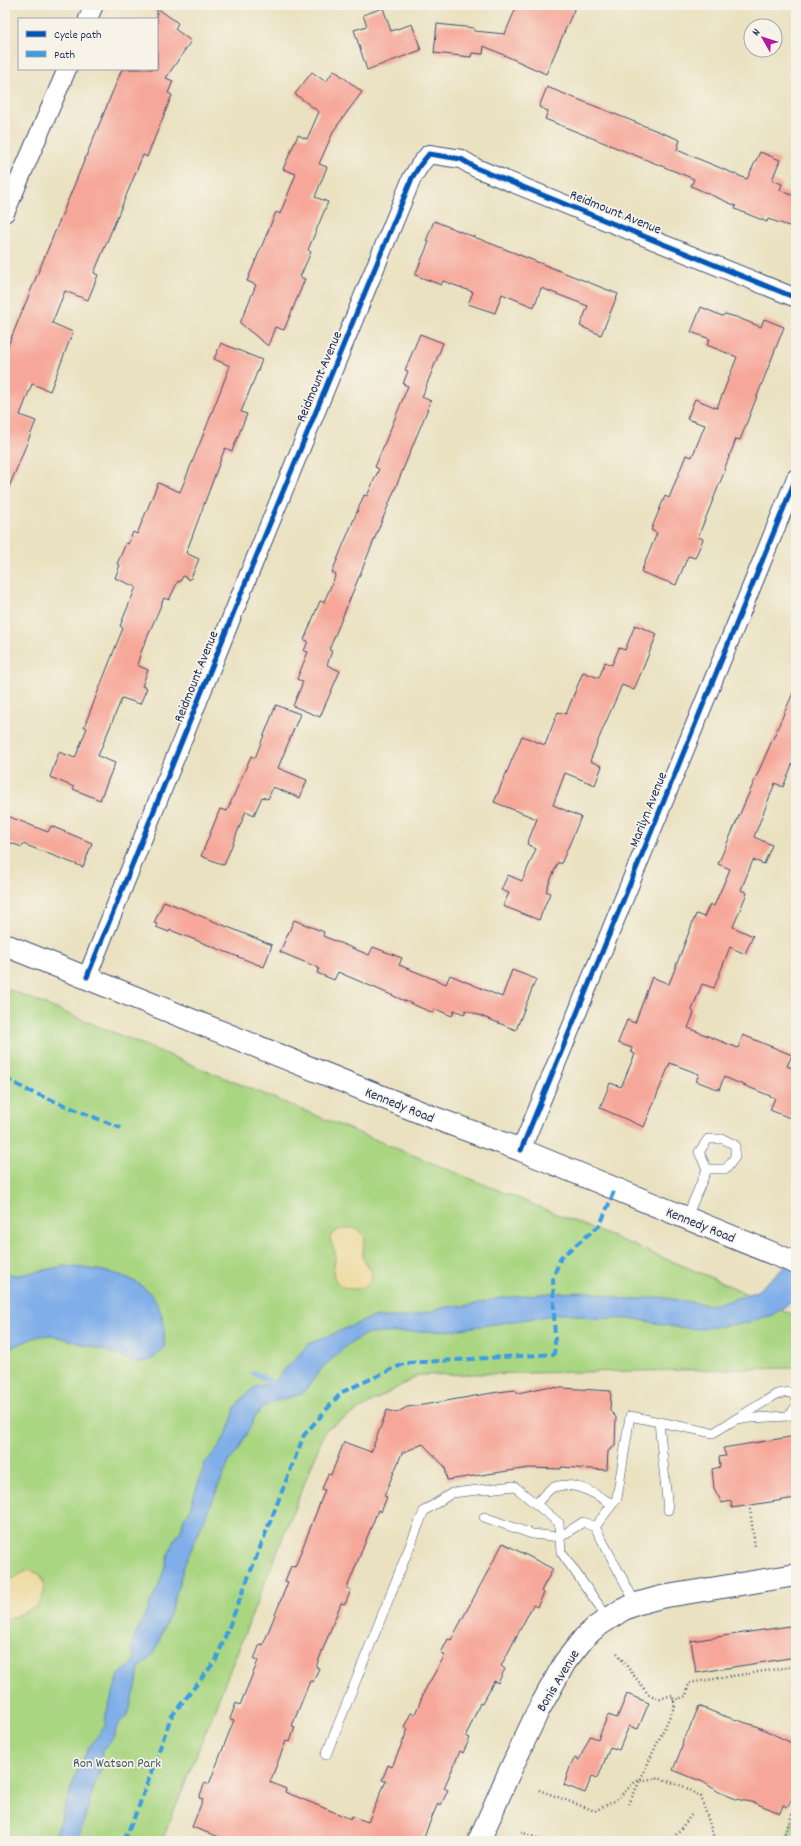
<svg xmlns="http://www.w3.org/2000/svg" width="801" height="1846" font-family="Dekko,sans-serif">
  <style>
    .green { fill: #aad682; stroke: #628270 }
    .sand { fill: #eeda9e; stroke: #84847e }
    .water { fill: #7faee9; stroke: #4d6ea4 }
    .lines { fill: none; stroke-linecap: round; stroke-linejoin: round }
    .stream { stroke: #7faee9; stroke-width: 6 }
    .building { fill: #f6a799 }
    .service-casing { stroke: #3a4a6d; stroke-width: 10 }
    .minor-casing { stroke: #3a4a6d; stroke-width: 20 }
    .tertiary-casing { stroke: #3a4a6d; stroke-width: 24 }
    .secondary-casing { stroke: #3a4a6d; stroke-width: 24 }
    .path { stroke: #3a4a6d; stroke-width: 2.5; stroke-dasharray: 1 3; stroke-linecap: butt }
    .service { stroke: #fff; stroke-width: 9 }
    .minor { stroke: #fff; stroke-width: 18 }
    .tertiary { stroke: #fff; stroke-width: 22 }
    .secondary { stroke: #fff; stroke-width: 22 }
    .quiet { stroke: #3b9de6; stroke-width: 4; stroke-dasharray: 8 4; stroke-linecap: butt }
    .cycleway-casing { stroke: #f7f3e8; stroke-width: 8 }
    .cycleway { stroke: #0057b8; stroke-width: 5 }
    .labels { text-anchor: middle; stroke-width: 3.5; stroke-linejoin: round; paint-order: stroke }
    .street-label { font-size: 14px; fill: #1b2f5e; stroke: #f7f3e8 }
    .park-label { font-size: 14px; fill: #3f5967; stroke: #f7f3e8 }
  </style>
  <rect width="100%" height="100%" fill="#f7f3e8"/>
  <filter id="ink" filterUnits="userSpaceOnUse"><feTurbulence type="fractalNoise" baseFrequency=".025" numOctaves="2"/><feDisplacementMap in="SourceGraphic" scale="8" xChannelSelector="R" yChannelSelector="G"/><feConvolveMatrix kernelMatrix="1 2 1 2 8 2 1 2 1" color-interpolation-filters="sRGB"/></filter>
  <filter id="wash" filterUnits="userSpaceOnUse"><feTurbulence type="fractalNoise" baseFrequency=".012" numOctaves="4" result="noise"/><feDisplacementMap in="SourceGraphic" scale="16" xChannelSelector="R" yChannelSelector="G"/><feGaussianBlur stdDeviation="0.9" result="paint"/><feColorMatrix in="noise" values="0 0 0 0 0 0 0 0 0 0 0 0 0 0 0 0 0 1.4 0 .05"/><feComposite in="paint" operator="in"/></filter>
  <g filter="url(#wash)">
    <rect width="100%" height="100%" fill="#eae1c0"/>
    <g class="green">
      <polygon points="5,988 703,1274 796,1316 796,1368 419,1375 326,1429 162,1841 5,1841"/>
      <polygon points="796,1814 796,1841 785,1841"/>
    </g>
    <g class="sand">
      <path d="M 348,1228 C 356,1228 361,1230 365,1237 C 365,1243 362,1250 363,1256 C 365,1269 376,1266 370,1282 C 361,1292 339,1292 334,1277 C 331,1269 337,1261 335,1252 C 333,1245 329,1243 331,1235 L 337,1230 Z"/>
      <path d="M 30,1570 L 39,1574 C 46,1581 45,1599 37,1606 C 33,1609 11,1619 5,1619 L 5,1583 L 24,1572 Z"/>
    </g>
    <g class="water">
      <polygon points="796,1257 796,1299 772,1315 746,1323 698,1329 675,1327 636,1319 591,1318 567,1313 454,1330 366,1334 347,1345 322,1368 302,1394 275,1401 263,1407 255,1417 238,1451 230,1460 184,1566 172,1608 154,1654 139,1669 136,1688 128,1715 118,1724 113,1738 102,1750 101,1768 95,1783 84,1821 77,1841 54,1841 76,1774 88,1749 105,1726 106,1714 119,1675 135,1661 135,1656 131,1651 132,1642 159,1585 173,1542 181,1530 184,1518 188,1514 205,1463 220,1446 230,1426 235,1408 245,1395 255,1387 272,1383 309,1344 373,1317 408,1317 447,1307 471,1305 500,1298 550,1293 590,1292 628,1300 659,1297 710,1305 729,1301 757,1291"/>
      <path d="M 65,1266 C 105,1271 152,1272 163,1320 C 165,1329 164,1339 164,1348 L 151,1360 L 136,1363 L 110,1352 L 52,1335 L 39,1336 L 5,1350 L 5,1274 L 19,1275 Z"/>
    </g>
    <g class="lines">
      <polyline class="stream" points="254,1373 272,1383"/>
    </g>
    <g id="blocks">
      <g class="building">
        <polygon points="517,5 576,5 546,74 484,46 483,54 472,53 471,57 434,53 437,24 474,28 474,31 505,34"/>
        <polygon points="157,8 178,23 175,29 191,41 166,78 173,81 168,93 172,95 147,157 143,155 94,273 98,275 88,300 65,291 52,323 73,332 50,391 32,384 20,415 36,421 5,497 5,353 122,69 157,69"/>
        <polygon points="383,8 391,31 412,24 421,50 367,70 354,30 367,26 363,15"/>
        <polygon points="334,70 362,92 334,130 319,164 327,167 315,197 328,202 308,250 311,252 300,277 305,279 284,330 275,327 268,346 240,323 256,285 247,281 276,212 280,214 296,174 283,169 298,135 307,139 319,112 295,94 312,72 326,82"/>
        <polygon points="547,87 680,140 677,150 747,179 760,152 780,160 772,180 782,184 780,190 796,197 796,218 792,227 768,219 767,222 735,209 736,206 691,186 694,179 545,119 548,111 539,107"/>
        <polygon points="434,221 618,294 601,335 580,326 588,306 541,288 534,307 502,294 495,313 468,304 473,292 443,281 441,285 415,275 429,242 426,241"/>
        <polygon points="701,307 722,316 725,314 736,317 761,327 764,319 784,327 740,440 736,439 724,470 725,470 698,537 703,539 695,558 688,556 676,585 641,572 657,533 651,530 665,496 669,498 686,455 692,457 705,425 687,419 695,399 717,408 737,357 707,345 710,339 691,332"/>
        <polygon points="420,334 443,343 422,397 431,401 329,650 332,651 327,665 340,671 320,717 293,706 303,682 297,679 308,652 304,651 308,641 304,640 320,601 324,602 336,574 332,572 364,495 367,496 379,469 375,467 408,386 403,384 408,371 405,370"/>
        <polygon points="221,343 262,360 241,412 247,414 232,451 225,448 186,553 199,559 190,580 183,576 180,582 178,581 169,600 164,598 141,652 137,665 148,670 142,686 147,688 140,704 122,698 98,756 115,763 100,800 73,789 74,787 50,777 59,752 75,758 87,728 84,727 123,628 120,626 136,587 115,578 120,565 117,564 126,543 128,544 133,532 137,534 158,483 180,492 202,438 230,366 214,359"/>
        <polygon points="635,625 657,634 634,690 622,685 602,731 590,761 602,766 595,785 565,773 553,805 581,817 561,864 558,862 546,891 550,893 539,920 503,906 509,893 501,890 508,875 522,881 536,849 527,844 537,819 494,802 522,736 545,745 558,712 566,714 583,672 599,678 605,662 612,665 619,648 625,650"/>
        <polygon points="796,686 796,755 783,787 775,783 754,837 772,845 764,864 753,860 741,890 747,893 733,927 753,936 745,954 730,947 714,988 702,984 692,1010 694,1013 688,1028 738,1048 743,1035 792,1055 787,1066 796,1070 796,1104 790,1118 770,1110 775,1098 724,1077 719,1090 696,1081 699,1074 670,1063 644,1127 600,1108 610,1083 621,1087 635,1054 631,1052 632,1048 618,1043 627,1020 635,1023 652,977 669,984 696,914 704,917 710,904 714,906 730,869 718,864"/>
        <polygon points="276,705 300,714 278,768 307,780 300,798 273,787 268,799 262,797 254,815 246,811 224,865 201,856 220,809 227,811 251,756 255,758"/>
        <polygon points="5,815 48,832 51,826 92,843 83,867 23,844 22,847 5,841"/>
        <polygon points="164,901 272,945 264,967 170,930 169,932 156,927 157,924 154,923"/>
        <polygon points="294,920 324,932 323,936 369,955 373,947 402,958 399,965 446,984 450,975 502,997 512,970 536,979 516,1030 466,1010 464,1014 454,1010 452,1016 435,1009 433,1013 338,972 334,980 317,973 319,968 280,952"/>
        <polygon points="546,1387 611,1391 610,1411 616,1417 615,1446 608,1451 607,1470 561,1467 561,1469 529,1468 447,1480 445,1467 423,1444 402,1453 384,1496 387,1497 381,1512 378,1510 347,1588 351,1590 345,1604 341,1603 316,1667 319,1668 313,1682 310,1681 292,1726 295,1727 290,1742 286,1741 270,1782 286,1789 285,1792 351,1819 352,1816 368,1822 386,1781 382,1780 388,1765 392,1767 408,1729 404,1727 411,1713 415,1714 425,1690 445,1655 441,1653 448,1639 451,1640 503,1543 553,1569 541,1591 544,1593 537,1607 533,1605 501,1666 505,1669 498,1683 494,1681 482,1704 480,1703 466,1736 470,1738 463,1753 460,1751 444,1788 448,1790 441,1805 438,1803 422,1841 230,1841 192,1827 203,1799 199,1798 205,1782 209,1784 234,1720 230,1719 236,1703 240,1705 258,1661 254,1659 260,1644 263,1645 288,1582 285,1581 291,1566 295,1567 325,1490 322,1489 328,1474 331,1475 344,1442 371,1452 387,1410 396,1413 407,1407 423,1405 498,1392 515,1390 518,1393"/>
        <polygon points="796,1436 796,1498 732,1508 731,1501 722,1503 714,1488 712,1469 720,1467 719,1457 726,1456 723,1448"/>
        <polygon points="796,1625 796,1657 696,1673 691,1641"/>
        <polygon points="627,1694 649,1703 638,1729 629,1726 619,1750 610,1747 598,1778 592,1776 585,1793 564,1785 571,1764 575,1758 579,1760 590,1736 598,1739 608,1715 617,1718"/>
        <polygon points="699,1706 721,1715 756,1726 796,1745 796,1790 788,1807 783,1805 780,1813 755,1803 736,1799 719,1792 703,1782 673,1770 682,1747 683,1739 689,1730"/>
      </g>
    </g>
  </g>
  <g filter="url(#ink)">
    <use href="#blocks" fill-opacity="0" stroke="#3a4a6d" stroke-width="1"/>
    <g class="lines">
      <g class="service-casing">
        <g id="service">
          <polyline points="686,1219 707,1169 726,1169 735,1157 735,1145 723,1139 708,1139 699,1152 707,1169"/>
          <polyline points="736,1419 788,1416 796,1407"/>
          <polyline points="659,1422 668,1510"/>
          <path d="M 536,1504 C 541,1499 548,1489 554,1487 C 575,1480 595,1494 612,1504"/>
          <polyline points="484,1517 532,1534 560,1537 583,1522 595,1527 636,1604"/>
          <polyline points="595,1527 617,1498 630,1416 713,1433 777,1394 791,1392 796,1398"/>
          <polyline points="326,1755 424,1511 452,1493 514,1486 559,1523 561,1552 608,1618"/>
        </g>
      </g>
      <g class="minor-casing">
        <g id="minor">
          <polyline points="88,19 94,5"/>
          <polyline points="5,213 67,69"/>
          <polyline points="87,977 247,579 412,178 420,165 429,154 461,159 476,168 796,298"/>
          <polyline points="521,1150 796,478"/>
        </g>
      </g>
      <g class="tertiary-casing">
        <polyline id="tertiary" points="479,1841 508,1775 538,1711 565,1662 584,1638 596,1627 622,1610 636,1604 661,1597 796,1575"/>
      </g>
      <g class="secondary-casing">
        <polyline id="secondary" points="5,945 432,1117 521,1150 796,1263"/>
      </g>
      <g class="path">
        <polyline points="750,1509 755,1547"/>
        <polyline points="617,1653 648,1694 660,1699 672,1695 675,1705 629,1804"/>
        <polyline points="673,1701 686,1696 689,1683 796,1666"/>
        <polyline points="539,1790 595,1811 616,1800 636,1781 659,1778 685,1787 701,1797 715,1841"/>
        <polyline points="521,1832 545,1841"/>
        <polyline points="671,1841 693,1813"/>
        <polyline points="782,1841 796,1805"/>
      </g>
      <use href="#service" class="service"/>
      <use href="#minor" class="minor"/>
      <use href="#tertiary" class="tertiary"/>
      <use href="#secondary" class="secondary"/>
      <g class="quiet">
        <polyline points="5,1078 29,1091 121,1128"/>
        <polyline points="124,1841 139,1806 171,1717 216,1660 304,1435 342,1392 406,1363 554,1354 555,1343 553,1278 561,1257 600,1225 615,1189"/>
      </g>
      <g class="cycleway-casing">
        <g id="cycleway">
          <polyline points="87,977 247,579 412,178 420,165 429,154 461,159 476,168 796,298"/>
          <polyline points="521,1150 796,478"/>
        </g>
      </g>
      <use href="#cycleway" class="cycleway"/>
    </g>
  </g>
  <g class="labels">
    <g class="street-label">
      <text transform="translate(616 211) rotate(22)" y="5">Reidmount Avenue</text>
      <text transform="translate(318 376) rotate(-67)" y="5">Reidmount Avenue</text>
      <text transform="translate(195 676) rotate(-68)" y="5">Reidmount Avenue</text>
      <text transform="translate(647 809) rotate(-68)" y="5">Marilyn Avenue</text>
      <text transform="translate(400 1104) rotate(22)" y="5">Kennedy Road</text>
      <text transform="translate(701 1224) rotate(22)" y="5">Kennedy Road</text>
      <text transform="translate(557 1680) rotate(-59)" y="5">Bonis Avenue</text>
    </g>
    <g class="park-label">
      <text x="117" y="1767">Ron Watson Park</text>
    </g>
  </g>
  <rect width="801" height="1846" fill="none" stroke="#f7f3e8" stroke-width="20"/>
  <rect x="18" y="18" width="140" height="52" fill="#f7f3e8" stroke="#9fa5b1"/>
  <rect x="26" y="31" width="20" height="6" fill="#0057b8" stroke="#9fa5b1"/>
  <text x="54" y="38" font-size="12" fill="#1b2f5e">Cycle path</text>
  <rect x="26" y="51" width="20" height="6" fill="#3b9de6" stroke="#9fa5b1"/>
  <text x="54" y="58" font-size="12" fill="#1b2f5e">Path</text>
  <g transform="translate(763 38) rotate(309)"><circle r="19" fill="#f7f3e8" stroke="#9fa5b1"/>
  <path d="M0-3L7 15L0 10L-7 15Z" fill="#b5179e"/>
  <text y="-6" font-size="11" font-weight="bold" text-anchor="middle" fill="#1b2f5e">N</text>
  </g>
</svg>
